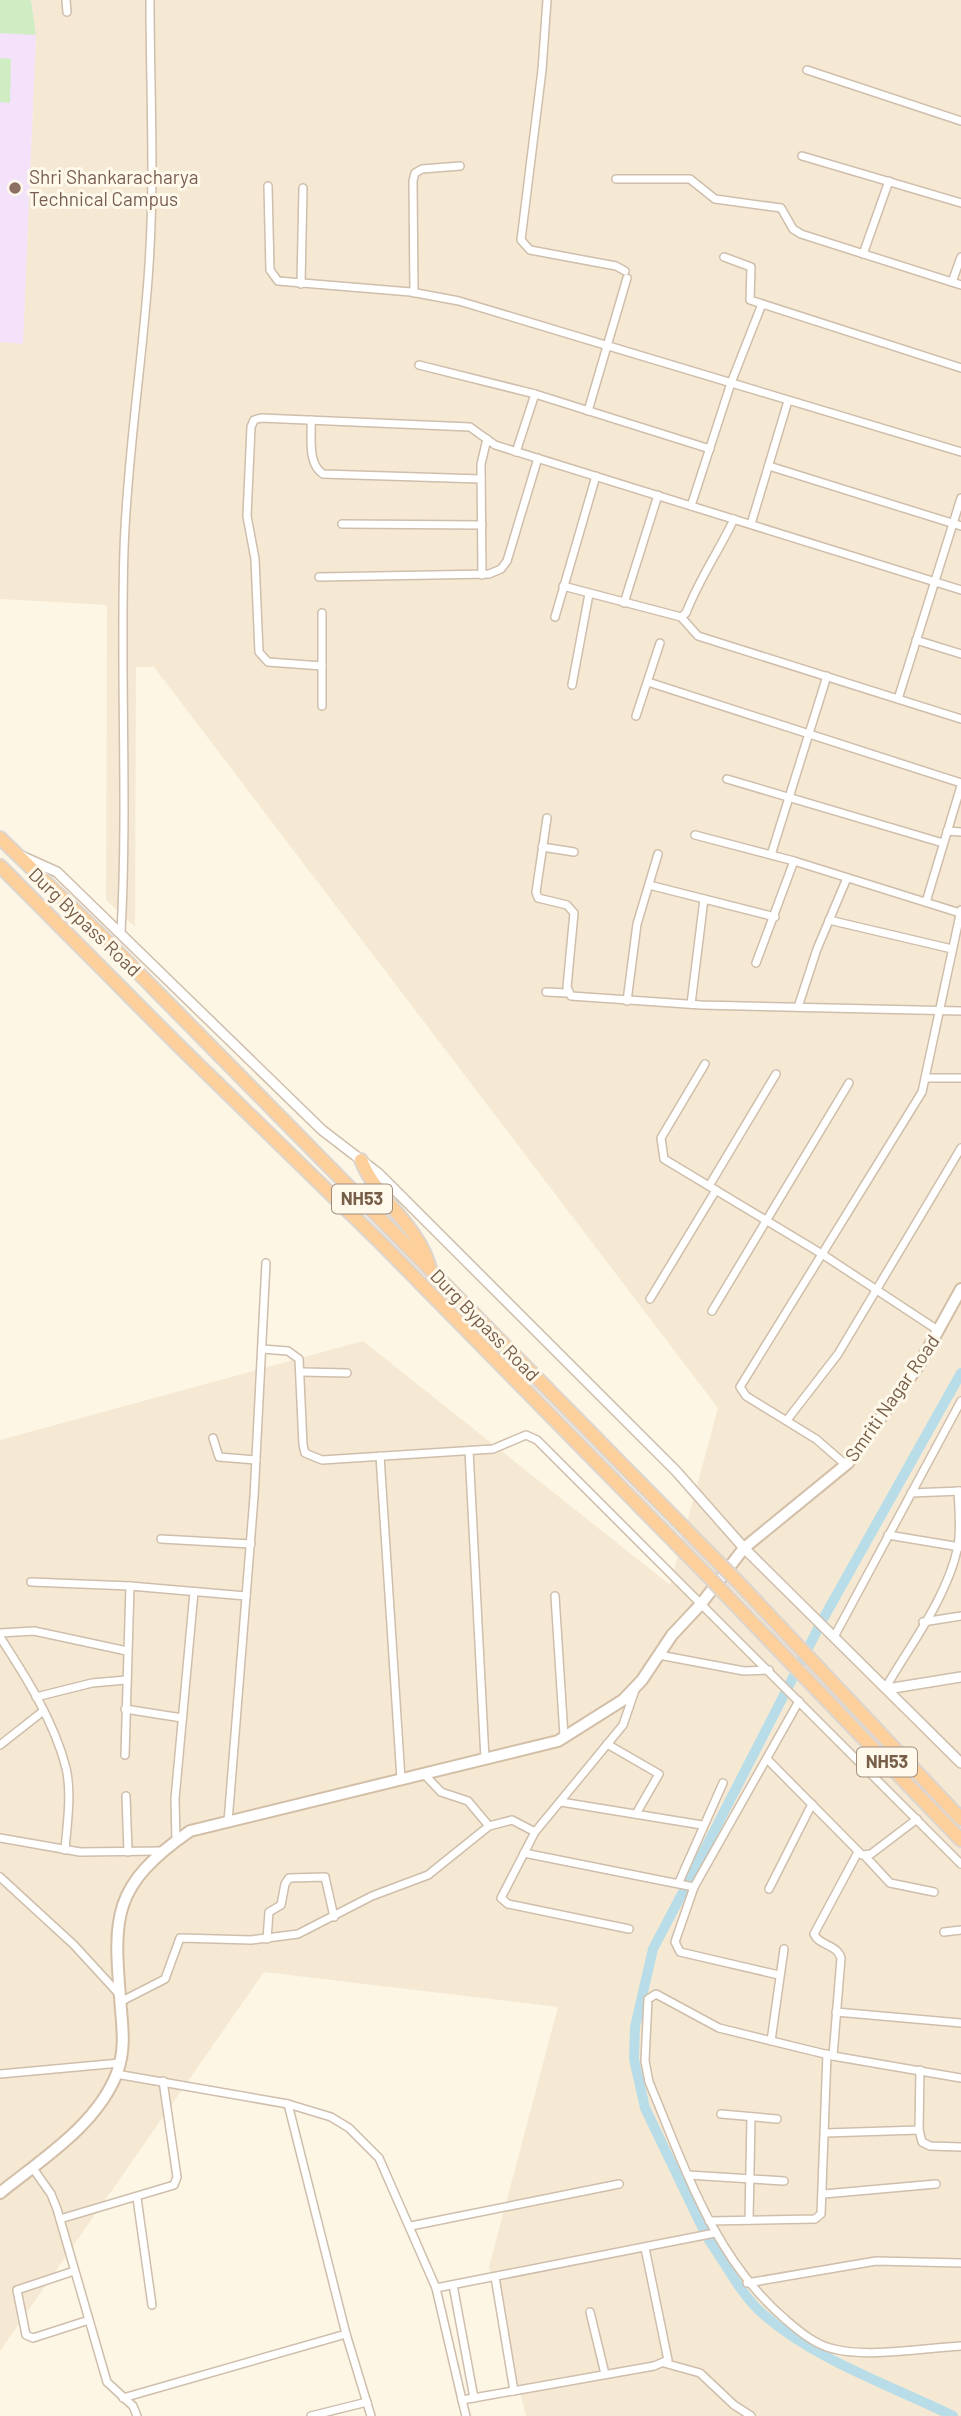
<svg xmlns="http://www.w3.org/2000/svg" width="961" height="2416" font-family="Barlow,sans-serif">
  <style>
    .residential { fill: #f5e9d3 }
    .education { fill: #f3e2fa }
    .green { fill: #d0ecc3 }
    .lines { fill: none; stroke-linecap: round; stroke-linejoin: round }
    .canal { stroke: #b9dde8; stroke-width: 10 }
    .minor-casing { stroke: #cfbeab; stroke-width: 10 }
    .tertiary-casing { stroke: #cfbeab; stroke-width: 12 }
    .secondary-casing { stroke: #d3bfa8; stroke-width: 14 }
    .trunk-casing { stroke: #dcd5d0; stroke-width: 16 }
    .minor { stroke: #fff; stroke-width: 7 }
    .tertiary { stroke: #fff; stroke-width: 9 }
    .secondary { stroke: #fff; stroke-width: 10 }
    .trunk { stroke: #fccf9b; stroke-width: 12 }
    .trunk-bridge-casing { stroke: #dcd5d0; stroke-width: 16; stroke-linecap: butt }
    .trunk-bridge { stroke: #fccf9b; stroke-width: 12 }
    .education-dot { fill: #8d6e63; stroke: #fff9ec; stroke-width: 2.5 }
    .labels { text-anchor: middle; stroke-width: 6; stroke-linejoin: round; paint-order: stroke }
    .shield { fill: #fff9ec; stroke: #a08c7a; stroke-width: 2 }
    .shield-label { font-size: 18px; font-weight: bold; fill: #775e49 }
    .education-label { font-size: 19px; fill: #785e54; stroke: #fff9ec; text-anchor: start }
    .street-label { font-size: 19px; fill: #775e49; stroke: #fff9ec }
  </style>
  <rect width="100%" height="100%" fill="#fdf6e5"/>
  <polygon class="residential" points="31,0 961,0 961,2416 526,2416 489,2267 558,2007 264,1972 0,2351 0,1440 363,1341 670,1585 718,1408 154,667 136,667 135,927 106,900 107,605 0,599 0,342 23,343 36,35"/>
  <polygon class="education" points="0,0 31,0 36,35 23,344 0,342"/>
  <g class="green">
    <polygon points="0,0 31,0 36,35 0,33"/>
    <polygon points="0,58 11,59 10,103 0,102"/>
  </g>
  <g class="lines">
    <g class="canal">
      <polyline points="688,1882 823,1619 961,1373"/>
      <polyline points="685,1888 653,1949 635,2027 634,2059 645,2108 705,2233"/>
      <path d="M 709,2240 C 726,2264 741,2295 763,2314 C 817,2361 890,2385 953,2416"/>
    </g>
    <g class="minor-casing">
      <g id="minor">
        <polyline points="66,0 67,12"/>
        <polyline points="547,0 542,70 521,240 530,250 616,266 625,271"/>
        <polyline points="807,70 961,121"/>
        <polyline points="802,156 961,203"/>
        <polyline points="616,179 690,179 715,199 781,208 793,229 801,234 961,285"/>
        <polyline points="268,186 270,270 278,281 411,292 459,301 961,452"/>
        <polyline points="863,254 889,181"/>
        <polyline points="724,257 751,267 750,300 961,368"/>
        <polyline points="952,282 961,257"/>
        <polyline points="301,284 303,188"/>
        <polyline points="414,293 413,181 415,173 422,169 460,166"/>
        <polyline points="419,365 535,394 710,449"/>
        <polyline points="588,411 627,278"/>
        <path d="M 311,420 C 312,438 307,463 323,474 L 481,479"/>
        <polyline points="516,452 535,394"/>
        <polyline points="769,466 961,526"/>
        <polyline points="691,506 731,383 762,304"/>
        <polyline points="342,524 482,525"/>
        <polyline points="751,524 788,401"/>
        <polyline points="482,575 481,464 487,439"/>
        <polyline points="319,577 489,574 501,569 507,561 538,458"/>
        <path d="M 563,586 L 681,617 L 686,613 C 699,579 719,551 734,519"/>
        <polyline points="624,603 658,495"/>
        <polyline points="555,617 596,476"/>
        <polyline points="681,617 698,636 961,719"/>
        <polyline points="916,640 961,654"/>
        <polyline points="322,666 268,662 259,652 255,559 247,516 251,427 254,420 261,418 470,427 495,445 961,590"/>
        <polyline points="648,682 961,783"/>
        <polyline points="572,685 589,594"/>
        <polyline points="898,699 961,498"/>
        <polyline points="322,706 322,613"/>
        <polyline points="636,716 660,643"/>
        <polyline points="727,779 943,843"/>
        <polyline points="547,818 536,892 538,898 567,905 574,913 567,987 571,996 701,1005 961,1011"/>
        <polyline points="947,831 961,832"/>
        <polyline points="695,835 794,861 960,913"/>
        <polyline points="542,847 574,852"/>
        <polyline points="771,855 827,676"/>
        <polyline points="649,885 775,917"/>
        <polyline points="926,902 961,786"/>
        <polyline points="829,920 952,949"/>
        <path d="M 121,932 C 128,804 120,677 124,550 C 127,455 143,360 149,265 C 155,177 150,88 150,0"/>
        <polyline points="756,963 794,861"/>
        <polyline points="546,992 568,993"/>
        <polyline points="627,1001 637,924 658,854"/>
        <polyline points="691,1004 704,899"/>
        <polyline points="798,1007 817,949 847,878"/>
        <polyline points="705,1064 661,1138 664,1159 822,1254 939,1331"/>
        <polyline points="926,1078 961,1078"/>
        <polyline points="709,1186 776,1074"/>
        <polyline points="650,1299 716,1190"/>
        <polyline points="712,1311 849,1083"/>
        <polyline points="262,1349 288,1351 299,1359 303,1445 305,1453 322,1460 493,1449 526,1435 537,1440 961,1864"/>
        <polyline points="302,1372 347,1373"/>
        <polyline points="787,1420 838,1354 961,1148"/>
        <polyline points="213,1438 219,1457 256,1460"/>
        <polyline points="469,1451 485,1759"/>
        <polyline points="380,1456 401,1779"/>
        <polyline points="846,1465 816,1439 746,1396 740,1387 922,1092 961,910"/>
        <polyline points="911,1493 961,1491"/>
        <polyline points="888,1535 960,1547"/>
        <polyline points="161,1539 251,1544"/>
        <polyline points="31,1582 130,1586 246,1596"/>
        <polyline points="555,1596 564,1736"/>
        <polyline points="923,1622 961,1616"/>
        <polyline points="0,1633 34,1631 127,1651"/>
        <path d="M 0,1637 C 26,1677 54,1721 66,1768 C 72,1794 67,1824 65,1850"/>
        <polyline points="834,1637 961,1401"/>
        <polyline points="659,1655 744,1671 769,1670"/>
        <path d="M 886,1687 C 911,1644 948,1596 958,1546 C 961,1529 959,1509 958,1491"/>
        <polyline points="36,1697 92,1683 126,1680"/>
        <polyline points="125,1709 182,1718"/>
        <polyline points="607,1744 659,1774 636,1814"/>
        <polyline points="0,1745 42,1712"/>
        <polyline points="125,1755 130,1586"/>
        <polyline points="767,1759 862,1855 871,1854 917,1819"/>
        <polyline points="424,1774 441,1792 468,1801 489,1826"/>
        <polyline points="126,1796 128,1852"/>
        <polyline points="561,1802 702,1825"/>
        <polyline points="228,1822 254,1497 266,1263"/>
        <polyline points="0,1838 80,1852 161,1851"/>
        <polyline points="176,1841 175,1799 194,1592"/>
        <polyline points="524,1853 694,1887"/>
        <polyline points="865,1856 890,1883 934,1892"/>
        <polyline points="0,1877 74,1945 119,1994"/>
        <polyline points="679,1882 723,1783"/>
        <polyline points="769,1889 812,1804"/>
        <polyline points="629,1929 508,1904 501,1898 535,1832 623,1725 636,1687"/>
        <polyline points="944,1932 961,1930"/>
        <polyline points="267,1939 269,1912 281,1905 285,1884 289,1878 325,1877 334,1917"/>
        <polyline points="779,1975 680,1952 675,1942 694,1887 799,1701"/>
        <polyline points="120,2002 165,1979 180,1938 251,1940 298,1934 372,1896 428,1875 489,1826 512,1820 535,1832"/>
        <polyline points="836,2012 961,2023"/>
        <polyline points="771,2041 784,1949"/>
        <path d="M 833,2056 L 841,1958 C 837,1944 819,1946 814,1934 L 858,1852"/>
        <polyline points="920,2070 919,2130 922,2142 930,2146 961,2147"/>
        <polyline points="0,2074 120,2063"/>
        <polyline points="116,2074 288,2104 331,2117 349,2128 379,2158 436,2288"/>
        <path d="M 961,2078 L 833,2056 L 719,2028 L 656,1994 L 648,1999 L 645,2061 L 649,2082 C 685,2167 713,2257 785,2319 C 799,2331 815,2345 834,2349 C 869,2358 924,2348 961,2346"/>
        <polyline points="288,2104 346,2334 371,2416"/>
        <polyline points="721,2114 777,2119"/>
        <polyline points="825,2133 919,2130"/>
        <polyline points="32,2167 51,2194 57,2209 107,2382 133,2406 137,2416"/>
        <polyline points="688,2175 784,2181"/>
        <polyline points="824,2194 936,2184"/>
        <polyline points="137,2198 152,2305"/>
        <polyline points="60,2219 174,2185 177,2177 163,2081"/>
        <polyline points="749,2220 751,2117"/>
        <polyline points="709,2221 815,2219 821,2214 827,2054"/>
        <polyline points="411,2226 619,2184"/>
        <polyline points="645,2248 668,2360 654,2366 462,2400 436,2288 715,2233"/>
        <polyline points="74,2271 17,2290 26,2335 33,2338 89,2320"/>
        <polyline points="495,2277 514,2391"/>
        <polyline points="747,2283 876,2261 961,2263"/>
        <polyline points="453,2285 474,2398"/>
        <polyline points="590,2312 605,2374"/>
        <polyline points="664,2363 700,2373 734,2405 751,2416"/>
        <polyline points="123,2398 346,2334"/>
        <polyline points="462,2400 466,2416"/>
        <polyline points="311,2416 367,2402"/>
      </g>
    </g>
    <g class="tertiary-casing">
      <g id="tertiary">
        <polyline points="17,854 57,872 322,1130 378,1173 676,1471 744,1548 961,1763"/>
        <polyline points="887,1689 961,1677"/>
      </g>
    </g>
    <g class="secondary-casing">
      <path id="secondary" d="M 0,2193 C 42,2159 97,2125 117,2073 C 125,2051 123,2032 121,2010 C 114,1920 108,1888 190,1831 L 558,1741 L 623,1700 L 642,1680 L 672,1635 L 701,1604 L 744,1548 L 848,1463 L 919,1365 L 961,1289"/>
    </g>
    <g class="trunk-casing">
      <g id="trunk">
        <polyline points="0,838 109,943 719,1563"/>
        <polyline points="0,866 178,1045 380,1242 708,1576"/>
        <path d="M 361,1160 C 377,1200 416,1223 429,1265"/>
        <polyline points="737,1581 961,1819"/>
        <polyline points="724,1593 961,1840"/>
      </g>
    </g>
    <use href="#minor" class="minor"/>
    <use href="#tertiary" class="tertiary"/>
    <use href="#secondary" class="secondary"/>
    <use href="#trunk" class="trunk"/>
    <g class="trunk-bridge-casing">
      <g id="trunk-bridge">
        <polyline points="719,1563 737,1581"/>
        <polyline points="708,1576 724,1593"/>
      </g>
    </g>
    <use href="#trunk-bridge" class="trunk-bridge"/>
  </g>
  <circle class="education-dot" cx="15" cy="188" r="7"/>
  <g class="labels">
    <g class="shield">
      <rect x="332" y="1184.5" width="60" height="29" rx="5"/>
      <rect x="857" y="1747.5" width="60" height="29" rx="5"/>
    </g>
    <g class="shield-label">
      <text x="362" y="1205">NH53</text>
      <text x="887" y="1768">NH53</text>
    </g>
    <g class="education-label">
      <text x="29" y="184">Shri Shankaracharya<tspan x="29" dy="22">Technical Campus</tspan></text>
    </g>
    <g class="street-label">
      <text transform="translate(85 922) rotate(44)" y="7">Durg Bypass Road</text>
      <text transform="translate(485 1325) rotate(46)" y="7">Durg Bypass Road</text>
      <text transform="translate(892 1398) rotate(-55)" y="7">Smriti Nagar Road</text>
    </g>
  </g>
</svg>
